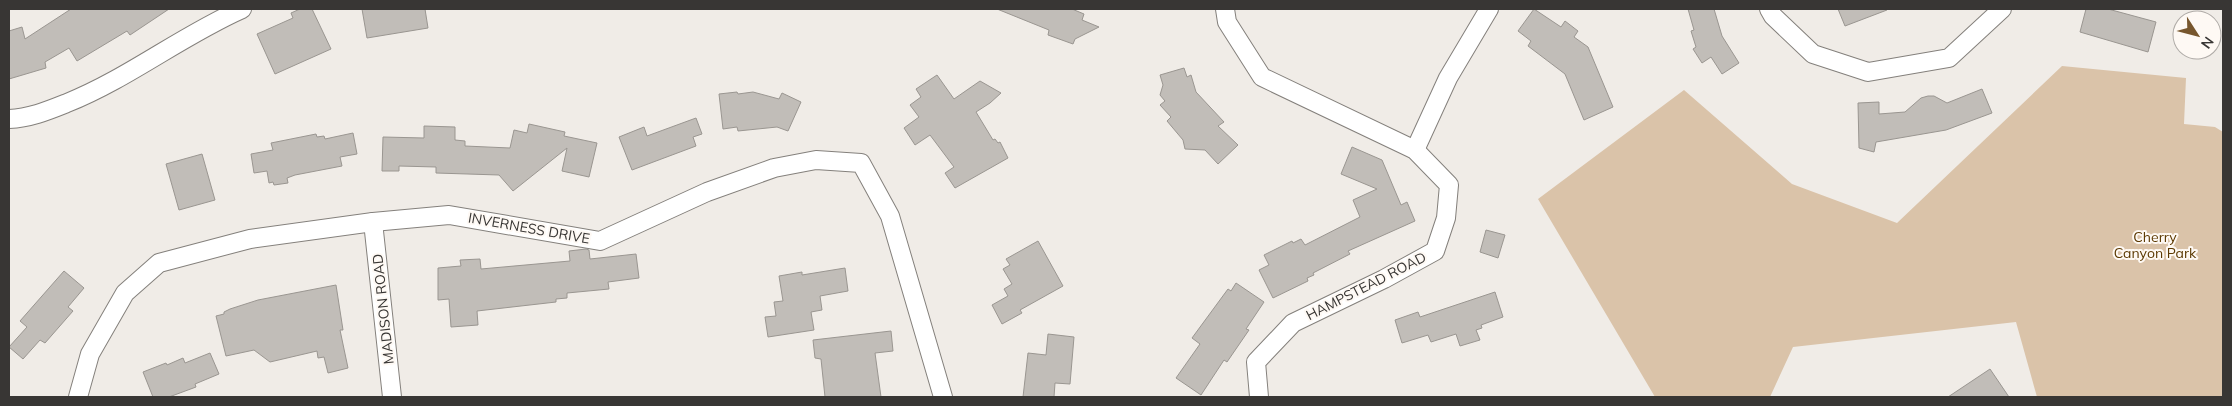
<svg xmlns="http://www.w3.org/2000/svg" width="2232" height="406" font-family="Mulish,sans-serif">
  <style>
    .green { fill: #dac3a9 }
    .building { fill: #c1bdb8; stroke: #9a9691 }
    .lines { fill: none; stroke-linecap: round; stroke-linejoin: round }
    .street-casing { stroke: #84807c; stroke-width: 20 }
    .street { stroke: #fff; stroke-width: 18 }
    .labels { text-anchor: middle; stroke-width: 4; stroke-linejoin: round; paint-order: stroke }
    .street-label { font-size: 14px; fill: #383634; stroke: #fef9f4 }
    .park-label { font-size: 14px; fill: #5c3902; stroke: #fef9f4 }
  </style>
  <rect width="100%" height="100%" fill="#f0ece7"/>
  <polygon class="green" points="2062,66 2186,78 2184,124 2215,127 2223,132 2223,397 2037,397 2016,322 1793,347 1770,397 1655,397 1538,199 1684,90 1792,184 1897,223"/>
  <g class="building">
    <polygon points="71,9 169,9 130,35 127,31 77,61 69,48 45,62 46,68 9,79 9,31 22,27 25,39"/>
    <polygon points="300,9 312,9 331,49 275,74 257,34 293,18 291,13"/>
    <polygon points="362,9 425,9 428,28 367,38"/>
    <polygon points="997,9 1072,9 1084,14 1082,20 1099,27 1075,39 1073,44 1048,35 1049,30"/>
    <polygon points="1534,9 1561,27 1565,21 1578,31 1574,37 1588,47 1613,107 1584,120 1565,74 1528,46 1531,41 1518,31"/>
    <polygon points="1688,9 1714,9 1722,36 1739,63 1722,74 1711,57 1702,63 1693,49 1696,47 1691,31 1694,30"/>
    <polygon points="1838,9 1887,9 1887,10 1845,26"/>
    <polygon points="2086,9 2108,9 2156,22 2148,52 2080,32"/>
    <polygon points="1184,68 1187,77 1191,75 1196,92 1224,122 1218,126 1238,145 1218,164 1205,150 1185,149 1183,140 1167,121 1171,117 1160,105 1165,101 1160,95 1163,85 1160,75"/>
    <polygon points="937,75 954,99 980,81 1001,93 990,103 976,112 993,140 995,139 998,143 1000,142 1008,158 955,188 945,173 954,167 930,135 915,145 904,128 919,117 910,105 921,97 916,89"/>
    <polygon points="1982,89 1992,113 1946,130 1876,142 1874,152 1859,148 1858,103 1879,102 1879,114 1905,112 1921,98 1928,96 1934,96 1947,103"/>
    <polygon points="737,92 738,94 753,92 779,99 782,93 801,102 788,131 777,127 738,131 737,127 723,129 719,94"/>
    <polygon points="696,118 702,134 693,137 696,146 632,170 619,137 644,127 647,136"/>
    <polygon points="529,124 565,132 564,136 597,143 589,177 562,171 567,148 513,191 499,175 436,173 436,167 399,166 399,171 382,171 383,137 424,138 424,126 455,127 455,140 465,141 465,146 510,148 514,130 527,133"/>
    <polygon points="353,133 357,154 340,157 342,166 295,175 287,178 288,183 274,185 273,182 269,183 267,171 254,173 251,154 273,150 271,143 316,134 317,137 324,136 325,139"/>
    <polygon points="1352,147 1382,160 1401,205 1407,202 1415,221 1348,251 1350,254 1313,273 1314,275 1307,278 1308,281 1273,298 1259,270 1269,265 1264,255 1292,241 1293,243 1301,239 1305,245 1360,217 1353,200 1377,189 1341,174"/>
    <polygon points="202,154 215,200 179,210 166,164"/>
    <polygon points="1486,230 1505,235 1498,258 1480,252"/>
    <polygon points="1038,241 1063,286 1020,310 1022,313 1002,324 992,305 1008,296 1004,289 1012,284 1003,269 1010,265 1006,259"/>
    <polygon points="586,249 589,250 590,259 636,254 639,278 608,282 609,289 567,293 567,298 556,299 556,302 477,311 478,325 451,327 449,299 438,300 438,268 461,266 460,260 480,259 481,269 570,261 569,251"/>
    <polygon points="845,268 848,291 820,296 822,310 811,312 814,330 768,337 765,317 776,316 774,302 783,301 779,276 802,272 802,275"/>
    <polygon points="64,271 84,288 68,307 73,311 45,343 40,340 23,359 9,347 27,327 20,321"/>
    <polygon points="1236,283 1264,302 1246,329 1249,330 1227,362 1224,360 1201,395 1176,378 1200,344 1192,338 1228,289 1231,291"/>
    <polygon points="336,285 343,330 340,330 348,368 328,373 324,357 318,358 317,351 270,362 254,350 226,356 216,316 224,314 224,312 230,309 258,300"/>
    <polygon points="1495,292 1503,317 1481,325 1482,328 1476,330 1480,340 1460,346 1456,334 1431,342 1428,335 1402,343 1395,320 1418,312 1420,317"/>
    <polygon points="891,331 893,351 875,353 881,397 825,397 821,359 815,358 813,340"/>
    <polygon points="1048,334 1074,337 1070,384 1055,383 1054,397 1023,397 1028,353 1046,355"/>
    <polygon points="210,353 219,374 195,384 196,387 169,397 153,397 143,372 166,363 167,365 183,358 185,363"/>
    <polygon points="1990,369 2009,397 1948,397"/>
  </g>
  <g class="lines">
    <g class="street-casing">
      <g id="street">
        <polyline points="1225,9 1227,22 1262,77 1415,150 1449,185 1446,218 1435,251 1384,279 1293,323 1256,362 1259,397"/>
        <polyline points="1769,9 1773,16 1813,54 1868,72 1949,58 2002,9"/>
        <path d="M 9,119 C 30,118 47,111 67,103 C 129,78 181,36 242,9"/>
        <polyline points="1415,150 1448,78 1489,9"/>
        <polyline points="373,222 392,397"/>
        <polyline points="78,397 90,354 125,293 159,263 250,239 373,222 449,215 600,241 707,192 774,168 816,160 861,163 890,216 943,397"/>
      </g>
    </g>
    <use href="#street" class="street"/>
  </g>
  <g class="labels">
    <g class="street-label">
      <text transform="translate(529 228) rotate(10)" y="5">INVERNESS DRIVE</text>
      <text transform="translate(1366 286) rotate(-27)" y="5">HAMPSTEAD ROAD</text>
      <text transform="translate(383 309) rotate(-96)" y="5">MADISON ROAD</text>
    </g>
    <g class="park-label">
      <text x="2155" y="242">Cherry<tspan x="2155" dy="16">Canyon Park</tspan></text>
    </g>
  </g>
  <rect width="2232" height="406" fill="none" stroke="#383634" stroke-width="20"/>
  <g transform="translate(2197 35) rotate(126)"><circle r="24" fill="#fef9f4" stroke="#afaba7"/>
  <path d="M0-4L9 19L0 12L-9 19Z" fill="#77562d"/>
  <text y="-8" font-size="14" font-weight="bold" text-anchor="middle" fill="#383634">N</text>
  </g>
</svg>
